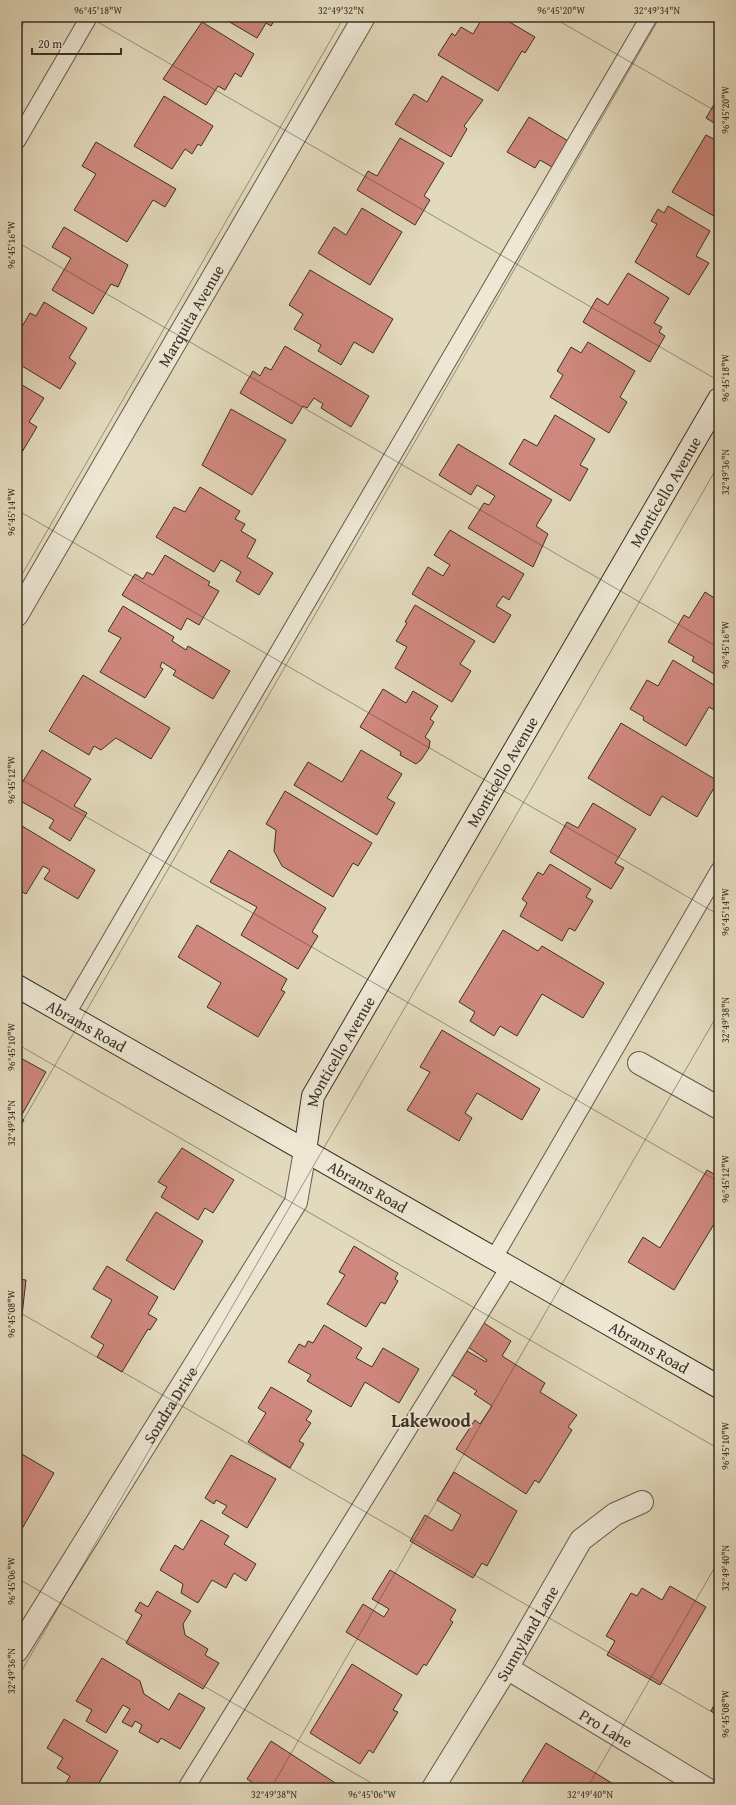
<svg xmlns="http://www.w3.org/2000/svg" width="736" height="1805" font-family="'Gentium Book Plus',serif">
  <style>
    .building { fill: #cf887d; stroke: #3a3126 }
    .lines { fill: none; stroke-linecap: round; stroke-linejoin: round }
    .lane-casing { stroke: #645b4c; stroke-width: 18 }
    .street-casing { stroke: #645b4c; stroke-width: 24 }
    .secondary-casing { stroke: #3a3126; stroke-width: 24 }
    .lane { stroke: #ede7d4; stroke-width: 16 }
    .street { stroke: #ede7d4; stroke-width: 22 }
    .secondary { stroke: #ede7d4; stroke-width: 22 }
    .ticks { fill: none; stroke: #3a3126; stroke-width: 1; stroke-opacity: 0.45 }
    .labels { text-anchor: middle; stroke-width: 3.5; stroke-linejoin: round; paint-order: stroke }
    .street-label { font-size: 16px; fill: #3a3126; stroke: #ede7d4 }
    .quarter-label { font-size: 18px; font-weight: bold; fill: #3a3126; stroke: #ede7d4 }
    .neatline { fill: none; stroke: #3a3126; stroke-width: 1.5 }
    .ticks-label { font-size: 10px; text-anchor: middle; fill: #3a3126 }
  </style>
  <rect width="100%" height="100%" fill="#e3dabd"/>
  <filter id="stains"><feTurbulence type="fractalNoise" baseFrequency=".005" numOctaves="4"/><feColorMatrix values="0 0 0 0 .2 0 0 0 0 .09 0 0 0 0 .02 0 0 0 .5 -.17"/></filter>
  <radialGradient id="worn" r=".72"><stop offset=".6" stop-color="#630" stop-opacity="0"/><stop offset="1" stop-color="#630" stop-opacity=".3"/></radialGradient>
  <g class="building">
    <polygon points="221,17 276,17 271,26 266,23 257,38"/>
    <polygon points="483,17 501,17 535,37 525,53 522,51 498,91 438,55 452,33 455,36 461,27 473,34"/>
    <polygon points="202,22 254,54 241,77 235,73 225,90 218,86 206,105 163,79"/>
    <polygon points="442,76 483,100 464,126 467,129 451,157 395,124 414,94 427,102"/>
    <polygon points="164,96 213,126 201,146 198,144 192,154 185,149 172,169 134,146"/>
    <polygon points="719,96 719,126 706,118"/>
    <polygon points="529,117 568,141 552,167 540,160 535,168 507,152"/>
    <polygon points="706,135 719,142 719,219 672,192"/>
    <polygon points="400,138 444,163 424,196 430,200 415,225 357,190 368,171 377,176"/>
    <polygon points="96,142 176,189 165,207 153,200 127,242 74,210 96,174 82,166"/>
    <polygon points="668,206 710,231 696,256 709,263 689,295 635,262 657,224 651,221 658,209 664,213"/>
    <polygon points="362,208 402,232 370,285 318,253 334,227 346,235"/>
    <polygon points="64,227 128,265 118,287 111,284 93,314 52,290 71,258 52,247"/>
    <polygon points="310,270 393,319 373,353 354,342 341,365 318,351 321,345 294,329 303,314 289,305"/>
    <polygon points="628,273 669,298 654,323 662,327 659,332 665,336 650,362 583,322 597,298 608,305"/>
    <polygon points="44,302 87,328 69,358 76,363 60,389 17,363 17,335 30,313 36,316"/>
    <polygon points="588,342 635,371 620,397 627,402 609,433 550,397 563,375 557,371 571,347 581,353"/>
    <polygon points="285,346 369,396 351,427 321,408 323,404 314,398 307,408 303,406 292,424 240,393 253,371 260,376 265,367 271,370"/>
    <polygon points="17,382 44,398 29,422 37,427 19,457 17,456"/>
    <polygon points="231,409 286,440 252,495 202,465"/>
    <polygon points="555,415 595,439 580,465 588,469 570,501 509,464 524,439 537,446"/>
    <polygon points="458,444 552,500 536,526 548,534 533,567 468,528 484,503 489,505 495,496 477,485 471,495 439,475"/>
    <polygon points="200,487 240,511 235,519 245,524 241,531 256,540 247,557 273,573 259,595 236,581 241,572 221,560 214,572 156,537 174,507 185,512"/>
    <polygon points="450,530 524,574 509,600 503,596 496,606 511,615 494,643 412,594 428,567 443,576 450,565 434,555"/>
    <polygon points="165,555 210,582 208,585 219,591 199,625 187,618 181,630 122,595 135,574 143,579 147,572 153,575"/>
    <polygon points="705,592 719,601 719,670 716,675 692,661 694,657 668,642 684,615 689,618"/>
    <polygon points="415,605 475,641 460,664 471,671 452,702 395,668 407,647 396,641 407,623 405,622"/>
    <polygon points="123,606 174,637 172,641 186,650 188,646 230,671 213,699 173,675 176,671 162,662 160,667 163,669 145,698 100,672 121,638 108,631"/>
    <polygon points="673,660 719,688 719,713 709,707 686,746 643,720 644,717 630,709 647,680 658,686"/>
    <polygon points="83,675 170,728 151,759 116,738 101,750 94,746 89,755 49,731"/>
    <polygon points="383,689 406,703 413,691 438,706 430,719 434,722 425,737 430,741 429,748 421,760 416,764 400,755 401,752 360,727"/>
    <polygon points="621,723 718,781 697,817 662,796 650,816 588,778"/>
    <polygon points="42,750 91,779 74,806 87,813 70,841 49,828 54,820 17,799 17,791"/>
    <polygon points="361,750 402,774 387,798 395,803 377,835 294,785 308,762 342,782"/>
    <polygon points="285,791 372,843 358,866 353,863 333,897 282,866 274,851 276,830 266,824"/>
    <polygon points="593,803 636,829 615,863 624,868 611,889 550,852 567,822 578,828"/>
    <polygon points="17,823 95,870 78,899 44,879 50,870 43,866 26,894 17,889"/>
    <polygon points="229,850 326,908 312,932 318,936 298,969 241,935 257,907 210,882"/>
    <polygon points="550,864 591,889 586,897 593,901 575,931 569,928 562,941 520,916 527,903 522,899 538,872 543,875"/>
    <polygon points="197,925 287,979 281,990 285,992 258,1037 207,1007 221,983 178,957"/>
    <polygon points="503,930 538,951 542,946 604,983 583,1018 542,994 517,1036 500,1026 494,1036 470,1021 475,1012 459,1002"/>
    <polygon points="442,1030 540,1089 522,1120 477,1093 465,1113 472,1118 459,1141 407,1110 430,1072 420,1067"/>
    <polygon points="17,1056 46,1072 20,1118 24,1120 17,1132"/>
    <polygon points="182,1148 234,1180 213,1213 205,1208 198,1220 161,1197 167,1187 158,1182"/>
    <polygon points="707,1170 719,1177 719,1216 674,1290 628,1262 643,1237 660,1248"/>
    <polygon points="156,1212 203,1241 174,1290 126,1260"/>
    <polygon points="354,1246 398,1273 395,1279 398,1281 385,1304 381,1302 366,1327 327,1304 345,1275 339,1272"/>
    <polygon points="107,1266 158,1297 148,1314 157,1319 150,1330 148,1329 122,1372 97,1357 104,1345 91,1337 112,1300 93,1289"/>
    <polygon points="17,1279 26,1280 17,1359"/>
    <polygon points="484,1323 511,1341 502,1356 545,1383 540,1392 577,1415 568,1427 572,1430 539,1483 535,1480 526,1494 456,1449 475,1420 480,1424 492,1406 474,1394 477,1391 452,1375 467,1351 486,1362 487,1360 468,1347"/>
    <polygon points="324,1325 362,1348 356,1358 372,1367 383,1348 419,1369 399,1403 365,1382 351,1407 307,1381 311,1375 288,1362 299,1344 305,1347 308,1341 313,1343"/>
    <polygon points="271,1387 312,1411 306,1420 311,1423 299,1441 304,1444 290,1468 248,1442 266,1413 258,1408"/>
    <polygon points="20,1453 54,1473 19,1534 17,1533 17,1459"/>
    <polygon points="231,1455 276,1479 247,1528 222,1513 227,1506 216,1500 214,1504 205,1498"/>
    <polygon points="454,1472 517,1511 487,1566 482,1563 473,1578 410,1541 425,1515 452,1531 461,1515 437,1500"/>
    <polygon points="201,1520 229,1536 224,1544 256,1564 246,1581 234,1573 226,1588 212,1580 198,1603 181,1593 183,1584 160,1570 175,1545 183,1550"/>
    <polygon points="390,1570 456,1610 450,1620 453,1622 426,1666 424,1664 417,1675 346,1632 363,1604 384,1617 389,1609 372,1599"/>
    <polygon points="670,1586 706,1607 660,1685 607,1655 615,1641 606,1636 631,1593 637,1596 642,1588 662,1600"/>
    <polygon points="157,1591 191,1611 183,1624 185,1635 208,1649 205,1655 219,1663 203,1689 126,1643 142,1615 135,1611 140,1602 148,1607"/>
    <polygon points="102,1658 140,1681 144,1694 169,1710 179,1693 205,1708 180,1749 161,1738 158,1743 139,1732 142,1725 135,1721 132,1727 122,1722 130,1709 123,1705 106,1733 86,1721 92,1710 76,1701"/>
    <polygon points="352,1664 402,1695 393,1710 398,1712 373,1753 369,1750 360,1764 310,1733"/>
    <polygon points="719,1696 719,1716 711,1711"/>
    <polygon points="64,1719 118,1751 96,1788 63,1788 70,1776 57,1768 63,1758 47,1748"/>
    <polygon points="271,1741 343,1788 261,1788 247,1779"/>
    <polygon points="546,1743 620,1788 529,1788 530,1786 522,1782"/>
  </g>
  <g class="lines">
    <g class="lane-casing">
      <g id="lane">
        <polyline points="17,141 89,17"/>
        <polyline points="67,1014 649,17"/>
        <polyline points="494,1258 719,870"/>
        <polyline points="186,1788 509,1267"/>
      </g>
    </g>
    <g class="street-casing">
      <g id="street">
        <path id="s1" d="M 17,615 L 364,17"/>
        <polyline points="639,1063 719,1108"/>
        <path id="s2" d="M 17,1651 L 296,1202 L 305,1151"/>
        <path id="s3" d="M 507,1668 L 705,1788"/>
        <path id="s4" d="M 433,1788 L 507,1668 L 581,1540 L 615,1514 L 642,1502"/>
      </g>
    </g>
    <g class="secondary-casing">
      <g id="secondary">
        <path id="s5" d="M 17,986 L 719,1387"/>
        <path id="s6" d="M 305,1151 L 313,1096 L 719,399"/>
      </g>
    </g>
    <use href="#lane" class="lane"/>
    <use href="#street" class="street"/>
    <use href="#secondary" class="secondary"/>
  </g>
  <path class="ticks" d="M 89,17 L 719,381M 552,17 L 719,113M 17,35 L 27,17M 17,242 L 719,648M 17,510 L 719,915M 17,583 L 344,17M 17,777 L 719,1182M 17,1044 L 719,1449M 17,1131 L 660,17M 17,1311 L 719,1716M 17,1578 L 380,1788M 17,1679 L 719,464M 271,1788 L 719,1012M 587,1788 L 719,1560"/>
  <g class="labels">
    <g class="street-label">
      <text dy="6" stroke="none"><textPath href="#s1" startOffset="346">Marquita Avenue</textPath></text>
      <text dy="6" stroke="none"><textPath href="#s6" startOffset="755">Monticello Avenue</textPath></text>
      <text dy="6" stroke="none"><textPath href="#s6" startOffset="431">Monticello Avenue</textPath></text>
      <text dy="6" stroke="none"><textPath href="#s5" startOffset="80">Abrams Road</textPath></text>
      <text dy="6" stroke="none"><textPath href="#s6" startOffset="107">Monticello Avenue</textPath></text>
      <text dy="6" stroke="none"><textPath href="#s5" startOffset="404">Abrams Road</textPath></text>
      <text dy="6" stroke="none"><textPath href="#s5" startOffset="728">Abrams Road</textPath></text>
      <text dy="6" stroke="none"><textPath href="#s2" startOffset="290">Sondra Drive</textPath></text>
      <text dy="6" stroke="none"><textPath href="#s4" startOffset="181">Sunnyland Lane</textPath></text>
      <text dy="6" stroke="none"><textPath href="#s3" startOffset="116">Pro Lane</textPath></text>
    </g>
    <g class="quarter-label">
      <text x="431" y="1427">Lakewood</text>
    </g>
  </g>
  <rect width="736" height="1805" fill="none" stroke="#e3dabd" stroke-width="44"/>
  <path d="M32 48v6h89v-6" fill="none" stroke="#3a3126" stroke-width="2"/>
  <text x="38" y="48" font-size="12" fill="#3a3126" stroke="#ede7d4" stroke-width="3" paint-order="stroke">20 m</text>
  <rect x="22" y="22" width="692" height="1761" class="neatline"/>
  <g class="ticks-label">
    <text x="98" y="14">96°45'18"W</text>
    <text x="341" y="14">32°49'32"N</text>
    <text x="561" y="14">96°45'20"W</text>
    <text x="657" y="14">32°49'34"N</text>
    <text transform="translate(725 110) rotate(-90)" y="4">96°45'20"W</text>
    <text transform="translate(11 245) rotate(-90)" y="4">96°45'16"W</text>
    <text transform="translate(725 378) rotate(-90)" y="4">96°45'18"W</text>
    <text transform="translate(725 472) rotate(-90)" y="4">32°49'36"N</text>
    <text transform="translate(11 512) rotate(-90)" y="4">96°45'14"W</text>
    <text transform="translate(725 645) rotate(-90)" y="4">96°45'16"W</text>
    <text transform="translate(11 780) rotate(-90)" y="4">96°45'12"W</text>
    <text transform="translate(725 912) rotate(-90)" y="4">96°45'14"W</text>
    <text transform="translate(725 1020) rotate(-90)" y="4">32°49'38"N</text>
    <text transform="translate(11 1047) rotate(-90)" y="4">96°45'10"W</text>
    <text transform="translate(11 1123) rotate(-90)" y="4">32°49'34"N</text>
    <text transform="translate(725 1179) rotate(-90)" y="4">96°45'12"W</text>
    <text transform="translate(11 1314) rotate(-90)" y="4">96°45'08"W</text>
    <text transform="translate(725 1446) rotate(-90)" y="4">96°45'10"W</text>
    <text transform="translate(725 1568) rotate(-90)" y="4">32°49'40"N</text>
    <text transform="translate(11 1581) rotate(-90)" y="4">96°45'06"W</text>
    <text transform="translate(11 1671) rotate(-90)" y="4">32°49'36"N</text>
    <text transform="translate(725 1714) rotate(-90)" y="4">96°45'08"W</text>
    <text x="274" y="1798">32°49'38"N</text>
    <text x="372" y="1798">96°45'06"W</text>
    <text x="590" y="1798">32°49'40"N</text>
  </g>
  <rect width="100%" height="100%" filter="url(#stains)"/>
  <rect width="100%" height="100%" fill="url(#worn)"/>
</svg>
